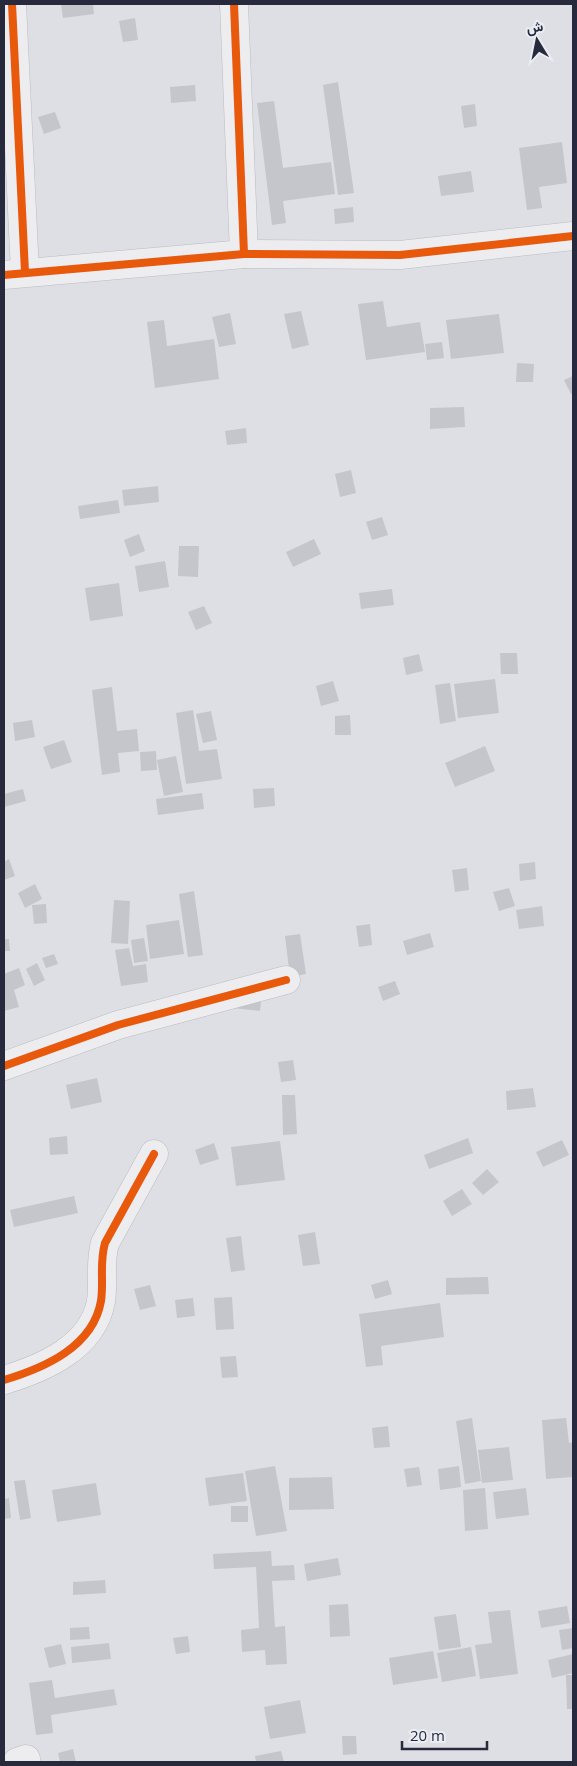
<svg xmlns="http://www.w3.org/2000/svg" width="577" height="1766" font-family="'Open Sans',Vazirmatn,sans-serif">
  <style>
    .building { fill: #c5c6cc }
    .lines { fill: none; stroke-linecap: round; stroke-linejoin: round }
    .minor-casing { stroke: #bbbcc0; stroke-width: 29 }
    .minor { stroke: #ededf0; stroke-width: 28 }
    .cycleway-casing { stroke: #ebedf4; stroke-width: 11 }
    .cycleway { stroke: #e8590c; stroke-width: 8 }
  </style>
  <rect width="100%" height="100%" fill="#dedfe4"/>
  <g class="building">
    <polygon points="61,4 93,4 94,14 63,18"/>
    <polygon points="135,18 138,40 123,42 119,21"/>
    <polygon points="338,82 354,193 338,195 323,85"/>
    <polygon points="195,85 196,101 171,103 170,87"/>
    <polygon points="274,101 283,168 331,162 335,194 283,201 286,223 272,225 257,103"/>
    <polygon points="475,104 477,126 464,128 461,106"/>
    <polygon points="55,112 61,128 44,134 38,117"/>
    <polygon points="562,142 567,183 539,187 542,208 527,210 519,148"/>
    <polygon points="471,171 474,192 441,196 438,176"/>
    <polygon points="353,207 354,222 335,224 334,209"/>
    <polygon points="383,301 387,327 420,322 425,352 366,360 358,304"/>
    <polygon points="301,311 309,345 292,349 284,314"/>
    <polygon points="230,313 236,344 219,347 212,317"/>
    <polygon points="499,314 504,353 451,359 446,320"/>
    <polygon points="164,320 167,346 214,339 219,379 155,388 147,322"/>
    <polygon points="442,342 444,358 427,360 425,344"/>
    <polygon points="517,363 534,364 533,382 516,382"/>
    <polygon points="573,376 573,393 571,394 564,380"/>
    <polygon points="464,407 465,427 430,429 430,408"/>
    <polygon points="246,428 247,443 227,445 225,431"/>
    <polygon points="351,470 356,493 340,497 335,474"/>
    <polygon points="158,486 159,502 124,506 122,490"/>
    <polygon points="118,500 120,513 80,519 78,506"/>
    <polygon points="382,517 388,535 372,540 366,522"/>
    <polygon points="139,534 145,551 130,557 124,540"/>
    <polygon points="314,539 321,554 293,567 286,552"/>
    <polygon points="179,546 199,546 198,577 178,576"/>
    <polygon points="165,561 169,587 139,592 135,566"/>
    <polygon points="119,583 123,616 90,621 85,588"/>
    <polygon points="392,589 394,605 361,609 359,593"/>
    <polygon points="204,606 212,623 196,630 188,612"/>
    <polygon points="500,653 517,653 518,674 501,674"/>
    <polygon points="419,654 423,671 406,675 403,658"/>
    <polygon points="495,679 499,713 458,718 454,684"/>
    <polygon points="333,681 339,701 321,706 316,686"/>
    <polygon points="450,683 456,721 440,724 435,685"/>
    <polygon points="112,687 117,731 137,729 139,751 118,753 120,772 102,775 92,690"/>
    <polygon points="193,710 199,751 217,749 222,779 186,784 176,713"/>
    <polygon points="211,711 217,740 203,743 196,714"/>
    <polygon points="350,715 351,735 335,735 335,716"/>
    <polygon points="32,720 35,737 15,741 13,723"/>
    <polygon points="64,740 72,762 51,769 43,747"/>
    <polygon points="485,746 495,771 455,787 445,763"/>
    <polygon points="156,751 157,770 141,771 140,752"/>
    <polygon points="176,756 183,792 164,796 157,760"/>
    <polygon points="274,788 275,806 254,808 253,789"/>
    <polygon points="23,789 26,801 4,807 4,794"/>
    <polygon points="202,793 204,809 158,815 156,799"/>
    <polygon points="9,859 15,876 4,880 4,862"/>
    <polygon points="535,862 536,879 520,881 519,864"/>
    <polygon points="467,868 469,890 455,892 452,870"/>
    <polygon points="35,884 42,899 25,908 18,893"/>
    <polygon points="509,888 515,906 499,911 493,892"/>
    <polygon points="194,891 203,955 188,957 179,894"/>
    <polygon points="114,900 130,901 128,944 111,943"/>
    <polygon points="46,904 47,923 34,924 32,905"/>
    <polygon points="542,906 544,926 519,929 516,910"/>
    <polygon points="179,920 184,954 150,959 146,925"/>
    <polygon points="370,924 372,945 359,947 356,926"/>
    <polygon points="430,933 434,947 407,955 403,941"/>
    <polygon points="300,934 306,974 290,977 285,936"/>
    <polygon points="144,938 148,961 134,963 131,940"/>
    <polygon points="4,939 9,939 10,951 4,951"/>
    <polygon points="129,948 133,966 146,964 148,982 121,986 115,950"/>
    <polygon points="54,954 58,964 46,968 42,958"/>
    <polygon points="37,963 45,980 34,986 26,969"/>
    <polygon points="19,968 25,985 14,990 19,1007 4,1011 4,974"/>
    <polygon points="395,981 400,994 383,1001 378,987"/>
    <polygon points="262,993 260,1011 232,1008"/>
    <polygon points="293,1060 296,1080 281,1082 278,1062"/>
    <polygon points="97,1078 102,1102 71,1109 66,1085"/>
    <polygon points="533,1088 536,1107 507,1110 506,1091"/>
    <polygon points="282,1095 295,1095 297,1134 283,1135"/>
    <polygon points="67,1136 68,1154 50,1155 49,1138"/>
    <polygon points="468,1138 473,1153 429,1169 424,1155"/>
    <polygon points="562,1140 569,1155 543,1167 536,1152"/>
    <polygon points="280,1141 285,1180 236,1186 231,1147"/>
    <polygon points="214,1143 219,1159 200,1165 195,1150"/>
    <polygon points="487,1169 499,1182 483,1195 472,1183"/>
    <polygon points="462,1189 472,1204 452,1216 443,1201"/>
    <polygon points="74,1196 78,1213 14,1227 10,1210"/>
    <polygon points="315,1232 320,1264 303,1266 298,1235"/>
    <polygon points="241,1236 245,1270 231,1272 226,1238"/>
    <polygon points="488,1277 489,1294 446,1295 446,1278"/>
    <polygon points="388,1280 392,1294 375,1299 371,1285"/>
    <polygon points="150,1285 156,1306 140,1310 134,1289"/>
    <polygon points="232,1297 234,1329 216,1330 214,1298"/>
    <polygon points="193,1298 195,1316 177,1318 175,1300"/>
    <polygon points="440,1303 444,1337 381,1346 383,1365 366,1367 359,1314"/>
    <polygon points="236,1356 238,1377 222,1378 220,1357"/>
    <polygon points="472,1418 481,1481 465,1484 456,1421"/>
    <polygon points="566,1418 569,1443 573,1442 573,1477 546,1479 542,1420"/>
    <polygon points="388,1426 390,1447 374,1448 372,1428"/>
    <polygon points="509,1447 513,1480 482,1483 478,1450"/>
    <polygon points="275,1466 287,1531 256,1536 245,1471"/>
    <polygon points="459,1466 461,1487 440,1490 438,1469"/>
    <polygon points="419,1467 422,1485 407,1487 404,1469"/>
    <polygon points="243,1473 247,1501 209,1506 205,1478"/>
    <polygon points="332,1477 334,1509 289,1510 289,1478"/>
    <polygon points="25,1480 31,1518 20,1520 14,1481"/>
    <polygon points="96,1483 101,1515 57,1522 52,1490"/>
    <polygon points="485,1488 488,1529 465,1531 463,1490"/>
    <polygon points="526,1488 529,1515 496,1519 493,1492"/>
    <polygon points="9,1498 11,1518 4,1519 4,1499"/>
    <rect x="231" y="1506" width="17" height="16"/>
    <polygon points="271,1551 272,1566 294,1565 295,1580 272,1581 275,1627 285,1626 287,1664 266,1665 265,1650 242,1652 241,1630 259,1628 256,1567 214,1569 213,1554"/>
    <polygon points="338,1558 341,1575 307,1581 304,1564"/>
    <polygon points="105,1580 106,1593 73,1595 73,1582"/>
    <polygon points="348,1604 350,1636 330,1637 329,1605"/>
    <polygon points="567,1606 570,1623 541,1628 538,1611"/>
    <polygon points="510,1610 518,1674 480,1679 475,1645 492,1643 488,1612"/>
    <polygon points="456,1614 461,1647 439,1650 434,1617"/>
    <polygon points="89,1627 90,1639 70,1640 70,1628"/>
    <polygon points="573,1628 573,1648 562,1650 559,1630"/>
    <polygon points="188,1636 190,1652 176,1654 173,1638"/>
    <polygon points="109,1643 111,1659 72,1663 71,1647"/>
    <polygon points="61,1644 66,1664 49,1668 44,1648"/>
    <polygon points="471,1647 476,1676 442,1682 437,1653"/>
    <polygon points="433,1651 438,1678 393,1685 389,1658"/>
    <polygon points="573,1654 573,1673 552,1678 548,1660"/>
    <polygon points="566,1675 573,1675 573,1709 567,1709"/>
    <polygon points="52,1680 55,1698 114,1689 117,1705 51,1715 53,1733 36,1735 29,1683"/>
    <polygon points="300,1700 306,1733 270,1739 264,1707"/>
    <polygon points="342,1736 356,1736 357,1754 343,1755"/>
    <polygon points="73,1749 76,1762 60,1762 58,1753"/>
    <polygon points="281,1751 284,1762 256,1762 255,1756"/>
  </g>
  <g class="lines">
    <g class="minor-casing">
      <g id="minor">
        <polyline points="12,4 25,272"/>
        <polyline points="234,4 244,254"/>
        <polyline points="4,275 244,254 400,255 573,236"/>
        <polyline points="4,1066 118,1025 286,980"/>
        <path d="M 4,1380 C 44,1368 93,1347 101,1301 C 104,1281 99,1264 105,1243 L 154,1154"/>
        <polyline points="17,1762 26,1759"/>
      </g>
    </g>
    <use href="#minor" class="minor"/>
    <g class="cycleway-casing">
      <g id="cycleway">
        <polyline points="12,4 25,272"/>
        <polyline points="234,4 244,254"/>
        <polyline points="4,275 244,254 400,255 573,236"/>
        <polyline points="4,1066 118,1025 286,980"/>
        <path d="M 4,1380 C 44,1368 93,1347 101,1301 C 104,1281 99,1264 105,1243 L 154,1154"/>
      </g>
    </g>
    <use href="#cycleway" class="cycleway"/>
  </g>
  <rect width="577" height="1766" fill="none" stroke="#262a3c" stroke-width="10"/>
  <g transform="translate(537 40) rotate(350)" stroke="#ebedf4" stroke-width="4" paint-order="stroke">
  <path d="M0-4L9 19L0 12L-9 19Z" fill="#262a3c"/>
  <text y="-8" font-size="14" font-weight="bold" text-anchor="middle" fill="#262a3c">ش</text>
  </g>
  <path d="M402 1741v8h85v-8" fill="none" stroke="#262a3c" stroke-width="2.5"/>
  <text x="410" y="1741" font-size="15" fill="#262a3c" stroke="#ebedf4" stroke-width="4" paint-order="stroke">20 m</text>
</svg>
